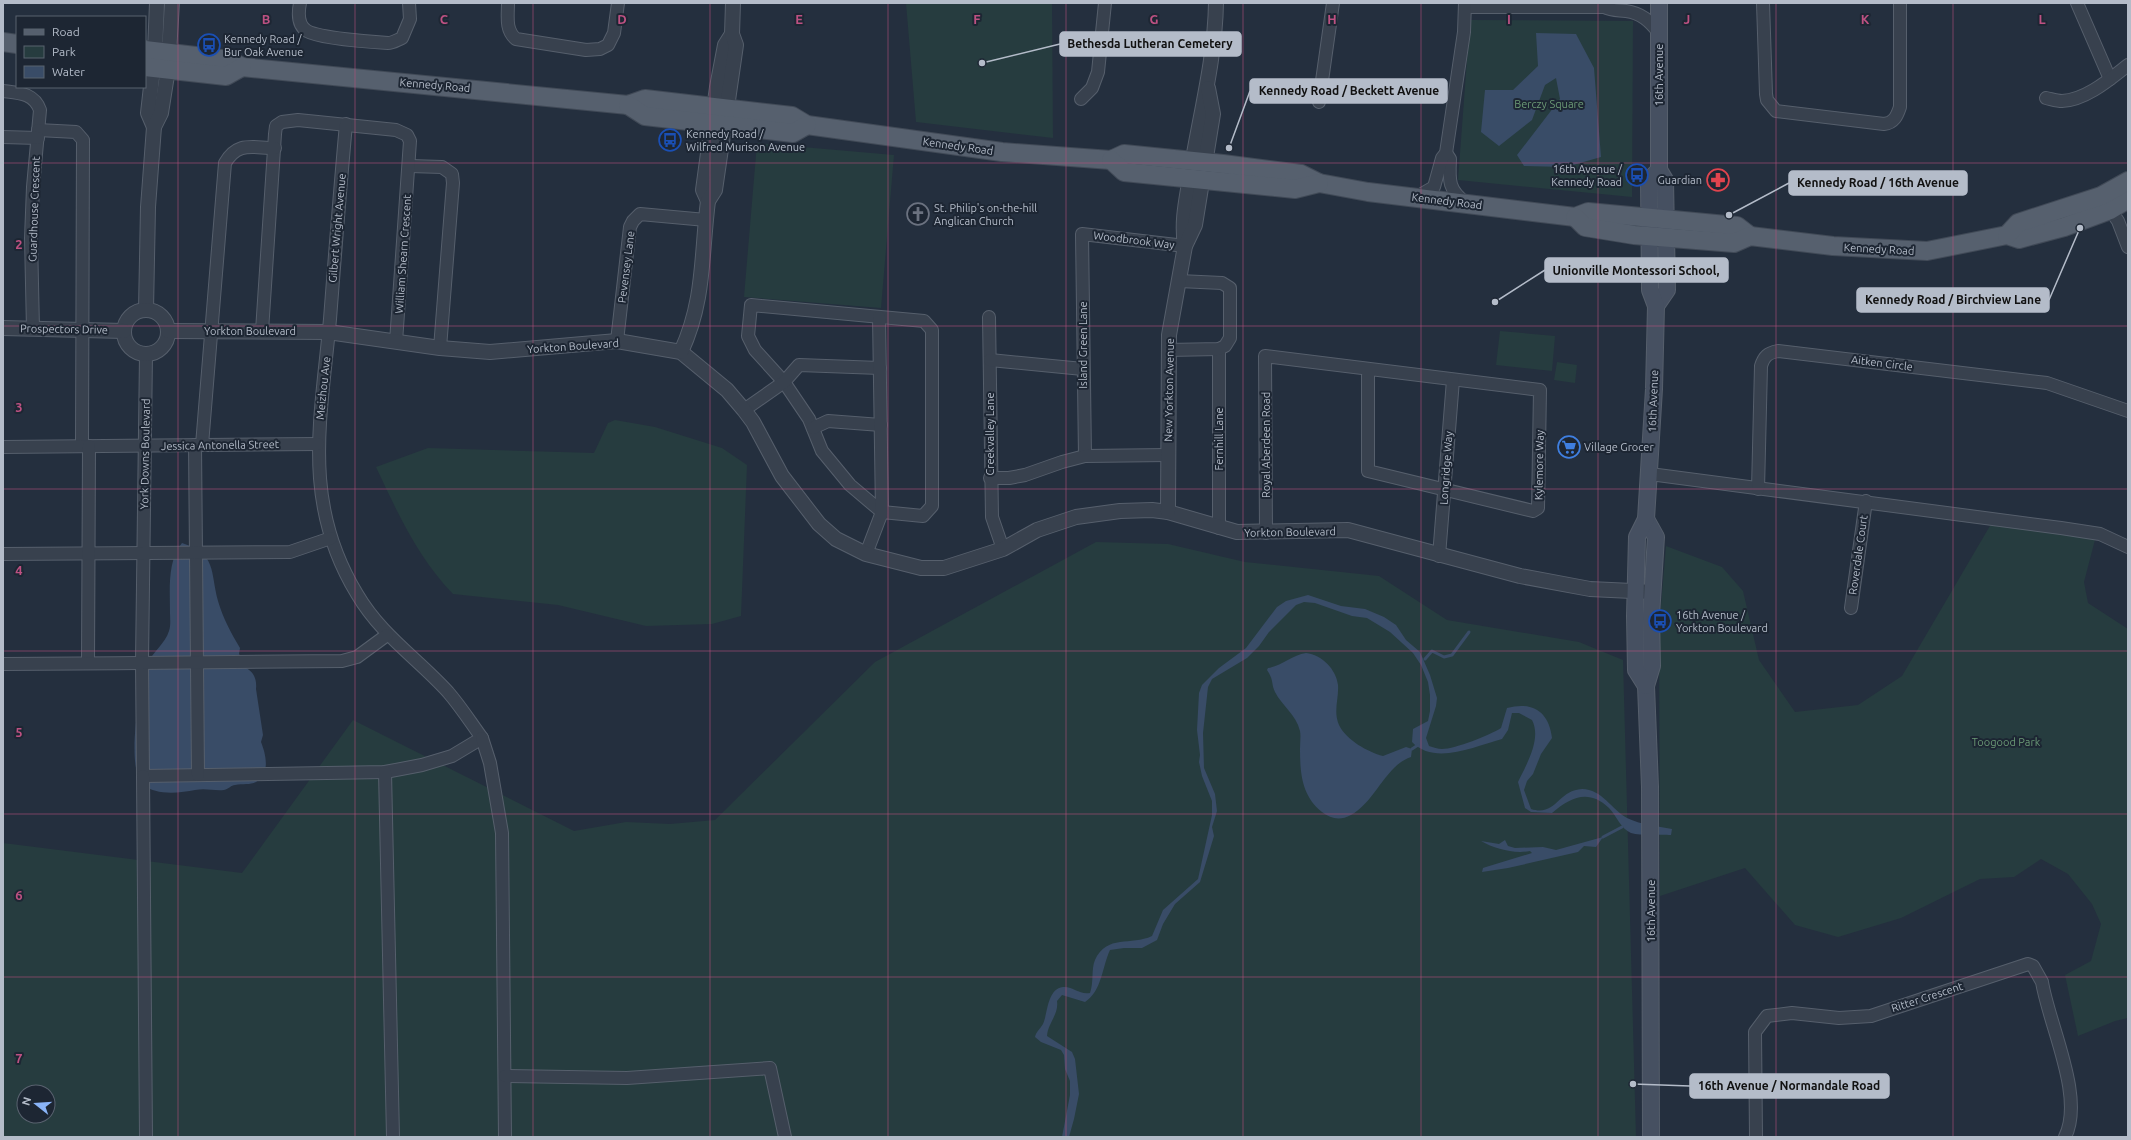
<svg xmlns="http://www.w3.org/2000/svg" width="2131" height="1140" font-family="Ubuntu,sans-serif">
  <style>
    .green { fill: #263c3f; fill-rule: evenodd }
    .water { fill: #394c67 }
    .lines { fill: none; stroke-linecap: round; stroke-linejoin: round }
    .stream { stroke: #394c67; stroke-width: 3 }
    .minor-casing { stroke: #565f6c; stroke-width: 14 }
    .tertiary-casing { stroke: #565f6c; stroke-width: 16 }
    .secondary-casing { stroke: #565f6c; stroke-width: 18 }
    .primary-casing { stroke: #414a57; stroke-width: 20 }
    .minor { stroke: #38414e; stroke-width: 12 }
    .tertiary { stroke: #38414e; stroke-width: 14 }
    .secondary { stroke: #465061; stroke-width: 16 }
    .primary { stroke: #56606e; stroke-width: 18 }
    .grid { fill: none; stroke: #bd5182; stroke-width: 1; stroke-opacity: 0.55 }
    .labels { text-anchor: middle; stroke-width: 4; stroke-linejoin: round; paint-order: stroke }
    .poi-label { font-size: 11px; fill: #b4bcc9; stroke: #1d2633; text-anchor: start }
    .street-label { font-size: 11px; fill: #b4bcc9; stroke: #1d2633 }
    .park-label { font-size: 11px; fill: #6b9a76; stroke: #1d2633 }
    .grid-label { font-size: 13px; text-anchor: middle; font-weight: bold; fill: #bd5182; stroke: #1d2633; stroke-width: 4; stroke-linejoin: round; paint-order: stroke }
    .leader { fill: none; stroke: #b4bcc9; stroke-width: 1.5 }
    .callout-dot { fill: #b4bcc9; stroke: #1d2633; stroke-width: 1.5 }
    .callout { fill: #b4bcc9; stroke: #b4bcc9; stroke-width: 1.5 }
    .callout-label { font-size: 12px; text-anchor: middle; font-weight: bold; fill: #111 }
  </style>
  <rect width="100%" height="100%" fill="#242f3e"/>
  <g class="green">
    <polygon points="906,3 1052,3 1053,138 916,122"/>
    <polygon points="1470,20 1633,21 1632,197 1458,180"/>
    <polygon points="757,143 894,155 881,308 744,297"/>
    <polygon points="1500,331 1555,336 1552,371 1496,365"/>
    <polygon points="1557,362 1577,365 1575,383 1554,380"/>
    <path d="M 615,420 L 655,427 L 722,448 L 747,465 L 741,616 L 712,624 L 646,626 L 558,605 L 453,594 C 418,558 397,512 376,467 L 428,448 L 594,453 L 608,423 Z"/>
    <polygon points="1994,519 2097,532 2084,582 2088,603 2128,629 2128,1018 2115,1021 2078,1036 2065,975 2091,961 2101,924 2092,904 2068,874 2041,859 2014,877 1980,879 1901,918 1838,937 1795,925 1745,868 1660,896 1659,629 1666,546 1722,567 1743,591 1759,660 1795,712 1858,705 1902,676"/>
    <path d="M 1096,542 L 1168,544 L 1245,562 L 1379,576 L 1447,620 L 1579,642 L 1623,660 L 1636,1137 L 3,1137 L 3,843 L 242,873 L 353,720 L 574,831 L 626,822 L 670,824 L 715,820 L 875,662 ZM 24,1092 L 48,1092 L 48,1116 L 24,1116 Z"/>
  </g>
  <g class="water">
    <polygon points="1536,33 1576,34 1594,68 1601,157 1566,167 1524,166 1517,155 1560,99 1556,78 1545,85 1532,120 1499,146 1481,132 1485,90 1513,90 1538,66"/>
    <path d="M 182,543 C 217,554 210,571 218,601 C 223,618 231,633 240,648 L 239,654 L 246,663 L 246,668 C 254,672 257,680 256,689 L 263,735 L 261,742 C 265,752 270,769 260,779 C 253,786 245,783 235,785 C 231,785 229,789 224,790 C 214,791 206,788 195,790 C 180,793 155,796 143,784 C 125,767 140,686 148,664 C 152,652 165,644 169,631 C 171,625 170,618 170,613 C 170,590 167,561 182,543 Z"/>
    <path d="M 1308,595 L 1341,606 L 1365,609 L 1384,617 L 1396,625 L 1406,640 L 1420,652 L 1430,675 L 1437,698 L 1436,706 L 1426,738 L 1429,746 C 1433,747 1438,749 1442,749 C 1455,749 1490,735 1501,728 L 1507,708 C 1533,701 1549,712 1552,738 L 1541,754 L 1533,774 L 1527,781 L 1524,790 L 1531,809 C 1556,817 1558,790 1582,789 C 1602,789 1612,810 1627,818 C 1641,825 1657,826 1672,829 L 1671,835 C 1661,834 1641,836 1631,833 C 1621,829 1616,815 1609,808 C 1588,788 1570,798 1552,813 L 1531,812 L 1525,808 L 1518,782 C 1526,765 1542,739 1532,720 L 1519,713 L 1512,713 L 1508,730 L 1502,739 C 1475,746 1435,766 1412,742 L 1413,729 L 1428,721 L 1430,711 L 1430,695 L 1428,682 L 1421,665 L 1413,653 L 1390,632 L 1367,618 L 1352,616 L 1315,603 L 1304,602 L 1296,605 L 1269,632 L 1259,646 L 1247,658 L 1212,679 L 1208,687 L 1203,733 L 1204,768 L 1215,794 L 1217,811 L 1212,827 L 1214,836 L 1200,882 L 1175,904 L 1163,924 L 1157,940 L 1142,948 L 1124,948 L 1110,950 C 1102,967 1102,991 1085,1002 L 1062,995 L 1057,1001 C 1059,1014 1048,1023 1047,1036 L 1072,1052 L 1075,1059 L 1079,1094 L 1074,1119 L 1069,1137 L 1062,1137 L 1070,1095 L 1070,1081 L 1065,1069 L 1064,1055 L 1061,1050 L 1041,1042 L 1035,1037 C 1036,1032 1040,1029 1043,1024 C 1048,1013 1047,989 1063,987 C 1073,986 1079,995 1090,993 C 1094,982 1091,969 1095,960 C 1107,934 1131,946 1152,936 L 1163,910 L 1198,879 L 1212,815 L 1212,801 L 1202,776 L 1199,762 L 1200,755 L 1197,730 L 1199,693 L 1202,685 L 1219,668 L 1246,648 L 1277,607 L 1286,601 Z"/>
    <path d="M 1306,653 C 1322,655 1336,669 1338,685 C 1339,699 1333,711 1339,725 C 1346,740 1368,752 1383,756 L 1406,747 L 1412,749 L 1411,757 C 1386,765 1375,802 1351,815 C 1340,821 1331,819 1322,812 C 1302,796 1300,774 1300,749 C 1300,743 1301,736 1300,731 C 1296,714 1282,706 1275,692 C 1271,684 1274,680 1267,670 L 1268,668 C 1282,666 1292,655 1306,653 Z"/>
    <path d="M 1603,837 L 1596,847 L 1584,846 L 1578,852 L 1508,868 L 1482,872 L 1483,868 L 1486,867 L 1532,853 L 1530,851 C 1514,854 1495,849 1481,841 L 1499,844 L 1505,840 L 1508,846 L 1515,848 L 1543,847 L 1556,850 Z"/>
  </g>
  <g class="lines">
    <g class="stream">
      <polyline points="1425,659 1432,651 1444,657 1452,655 1469,632"/>
      <polyline points="1412,749 1418,745"/>
      <polyline points="1603,837 1622,827"/>
    </g>
    <g class="minor-casing">
      <g id="minor">
        <path d="M 300,3 C 298,13 297,25 307,31 C 319,38 372,42 388,43 C 393,43 397,40 402,38 L 410,19 L 409,3"/>
        <path d="M 508,3 C 508,16 505,30 516,39 L 586,50 L 600,49 L 608,45 L 614,33 L 618,3"/>
        <path d="M 1763,3 L 1766,94 L 1767,100 L 1776,111 L 1884,124 C 1894,123 1897,116 1900,107 L 1900,3"/>
        <polyline points="2077,3 2110,79"/>
        <path d="M 1466,7 L 1604,7 C 1612,11 1617,10 1626,11 C 1641,13 1650,21 1659,33"/>
        <path d="M 3,91 C 19,93 34,93 40,110 L 33,187 L 31,238 L 33,329"/>
        <path d="M 2046,98 C 2051,99 2057,101 2062,101 C 2086,100 2110,79 2128,65"/>
        <polyline points="1081,99 1092,88 1098,72 1105,3"/>
        <polyline points="1319,102 1333,3"/>
        <polyline points="38,130 76,132 83,140 82,446"/>
        <polyline points="3,137 38,138"/>
        <path d="M 1446,153 L 1450,159 C 1449,180 1448,190 1466,203"/>
        <polyline points="410,166 442,167 452,174 453,183 440,348"/>
        <polyline points="1415,198 1434,187 1442,158 1446,153 1464,32 1465,3"/>
        <polyline points="2106,204 2118,221 2128,247"/>
        <polygon points="751,305 924,321 932,330 932,506 923,516 882,512 850,485 822,451 809,419 784,382 755,350 748,336"/>
        <polyline points="989,317 992,517 1003,549"/>
        <polyline points="262,331 275,134 276,126 282,122 298,120 396,130 407,135 410,141 396,342"/>
        <polyline points="617,341 630,227 633,221 640,214 706,220"/>
        <polyline points="1219,349 1219,528"/>
        <polyline points="1168,350 1219,349 1225,346 1230,338 1230,288 1222,283 1179,281"/>
        <path d="M 146,354 L 142,662 L 143,776 L 385,772 L 422,765 L 452,756 L 482,738 C 471,723 461,707 448,692 C 417,658 381,635 357,594 C 301,502 321,419 330,319 C 335,254 340,189 346,124"/>
        <polyline points="990,360 1083,369"/>
        <polyline points="744,410 784,382 799,365 880,368"/>
        <polyline points="813,428 828,421 881,425"/>
        <polyline points="195,445 198,775"/>
        <path d="M 202,445 L 225,163 C 238,141 252,148 275,148"/>
        <polyline points="3,447 318,444"/>
        <polyline points="1085,456 1082,234 1185,246"/>
        <polyline points="1650,474 2061,528 2100,534 2128,547"/>
        <polyline points="990,478 1009,478 1025,475 1062,462 1085,456 1168,455"/>
        <path d="M 1758,489 L 1761,366 C 1764,356 1768,353 1778,351 L 2047,383 L 2128,411"/>
        <polyline points="1266,533 1265,356 1540,390 1538,508 1533,511 1368,471 1368,370"/>
        <polyline points="3,554 290,552 331,538"/>
        <polyline points="866,554 882,512 879,317"/>
        <polyline points="1439,556 1453,380"/>
        <polyline points="1851,608 1866,501"/>
        <polyline points="88,663 89,446"/>
        <path d="M 3,664 C 116,663 229,663 342,661 L 357,657 L 387,635"/>
        <polyline points="482,738 490,763 502,833 505,1137"/>
        <polyline points="385,772 393,1137"/>
        <polyline points="143,776 146,1137"/>
        <polyline points="505,1076 627,1078 770,1068 785,1137"/>
        <path d="M 1756,1137 L 1755,1032 L 1767,1016 L 1792,1013 L 1839,1018 L 1871,1016 L 2028,964 L 2033,966 L 2042,982 C 2049,1025 2085,1097 2065,1137"/>
      </g>
    </g>
    <g class="tertiary-casing">
      <g id="tertiary">
        <polyline points="154,127 148,113 155,51 157,3"/>
        <polyline points="708,201 703,190 717,87 725,45 732,34"/>
        <path d="M 1185,246 C 1181,219 1187,198 1191,171 C 1200,115 1215,60 1216,3"/>
        <polyline points="146,310 148,207 154,127 161,113 168,69 172,3"/>
        <circle cx="146" cy="332" r="22"/>
        <polyline points="3,328 124,331"/>
        <polyline points="168,331 328,332 440,348 490,352 617,341 681,352 727,390 744,410 753,422 782,476 819,524 836,539 866,554 921,568 944,568 1003,549 1037,530 1076,517 1120,511 1152,510 1168,512 1237,532 1348,530 1520,576 1590,589 1653,592"/>
        <path d="M 681,352 C 705,300 701,256 708,201 L 715,190 L 736,45 L 732,34 L 733,3"/>
        <polyline points="1168,512 1169,335 1185,246 1195,225 1213,114 1208,88"/>
      </g>
    </g>
    <g class="secondary-casing">
      <g id="secondary">
        <polyline points="1656,306 1667,290 1665,180 1659,170 1659,3"/>
        <polyline points="1646,519 1656,537 1651,616 1652,666 1646,686 1650,787 1651,1137"/>
        <polyline points="1646,686 1636,670 1635,616 1637,537 1646,519 1654,389 1656,306 1650,290 1649,180 1659,170"/>
      </g>
    </g>
    <g class="primary-casing">
      <g id="primary">
        <polyline points="3,42 17,44"/>
        <polyline points="145,50 229,60 242,67 628,105 645,99 792,116 807,125 1002,152 1111,160 1124,154 1223,164 1301,174 1319,183 1368,192 1575,217 1588,212 1737,226 1750,236"/>
        <polyline points="145,67 226,76 242,67"/>
        <polyline points="628,105 645,116 793,133 807,125"/>
        <polyline points="1111,160 1124,172 1295,189 1319,183"/>
        <polyline points="1575,217 1585,227 1634,235 1734,243 1750,236 1833,246 1927,251 2007,235 2019,239 2064,227 2110,210 2128,199"/>
        <polyline points="2007,235 2018,223 2101,196 2128,181"/>
      </g>
    </g>
    <use href="#minor" class="minor"/>
    <use href="#tertiary" class="tertiary"/>
    <use href="#secondary" class="secondary"/>
    <use href="#primary" class="primary"/>
  </g>
  <path class="grid" d="M 178,3 L 178,1137M 355,3 L 355,1137M 533,3 L 533,1137M 710,3 L 710,1137M 888,3 L 888,1137M 1066,3 L 1066,1137M 1243,3 L 1243,1137M 1421,3 L 1421,1137M 1598,3 L 1598,1137M 1776,3 L 1776,1137M 1953,3 L 1953,1137M 3,163 L 2128,163M 3,326 L 2128,326M 3,489 L 2128,489M 3,651 L 2128,651M 3,814 L 2128,814M 3,977 L 2128,977"/>
  <defs>
    <g id="bus-ring" transform="scale(1.15)"><circle r="9.5" fill="#1d2633" stroke="#1a4fb4" stroke-width="1.5"/><path d="M-5-6H5V4H4V6H2V4H-2V6H-4V4H-5ZM-3.5-4V0h7V-4ZM-3.5 1.2v1.5H-2V1.2ZM2 1.2v1.5H3.5V1.2Z" fill="#1a4fb4"/></g>
    <g id="pharmacy-ring" transform="scale(1.15)"><circle r="9.5" fill="#1d2633" stroke="#e0444e" stroke-width="1.5"/><path d="M-2-6h4v4h4v4h-4v4h-4v-4h-4v-4h4Z" fill="#e0444e"/></g>
    <g id="church-ring" transform="scale(1.15)"><circle r="9.5" fill="#1d2633" stroke="#6b7280" stroke-width="1.5"/><path d="M-1.2-6h2.4v3.5h3.3v2.4h-3.3V6h-2.4V-.1h-3.3v-2.4h3.3Z" fill="#6b7280"/></g>
    <g id="supermarket-ring" transform="scale(1.15)"><circle r="9.5" fill="#1d2633" stroke="#3f7fe0" stroke-width="1.5"/><path d="M-6-5.5h2.5l.6 2H6L4.5 2H-2.5L-4.4-4H-6ZM-1.5 3.2a1.3 1.3 0 1 0 .1 0ZM3 3.2a1.3 1.3 0 1 0 .1 0Z" fill="#3f7fe0"/></g>
  </defs>
  <g fill-rule="evenodd">
    <use href="#bus-ring" x="209" y="45"/>
    <use href="#bus-ring" x="670" y="140"/>
    <use href="#bus-ring" x="1637" y="175"/>
    <use href="#pharmacy-ring" x="1718" y="180"/>
    <use href="#church-ring" x="918" y="214"/>
    <use href="#supermarket-ring" x="1569" y="447"/>
    <use href="#bus-ring" x="1660" y="621"/>
  </g>
  <g class="labels">
    <g class="poi-label">
      <text x="224" y="43">Kennedy Road /<tspan x="224" dy="13">Bur Oak Avenue</tspan></text>
      <text x="686" y="138">Kennedy Road /<tspan x="686" dy="13">Wilfred Murison Avenue</tspan></text>
      <text x="1622" y="173" text-anchor="end">16th Avenue /<tspan x="1622" dy="13">Kennedy Road</tspan></text>
      <text x="1702" y="184" text-anchor="end">Guardian</text>
      <text x="934" y="212">St. Philip's on-the-hill<tspan x="934" dy="13">Anglican Church</tspan></text>
      <text x="1584" y="451">Village Grocer</text>
      <text x="1676" y="619">16th Avenue /<tspan x="1676" dy="13">Yorkton Boulevard</tspan></text>
    </g>
    <g class="street-label">
      <text transform="translate(1659 75) rotate(-90)" y="4">16th Avenue</text>
      <text transform="translate(435 85) rotate(5)" y="4">Kennedy Road</text>
      <text transform="translate(958 146) rotate(8)" y="4">Kennedy Road</text>
      <text transform="translate(1447 201) rotate(7)" y="4">Kennedy Road</text>
      <text transform="translate(34 209) rotate(-88)" y="4">Guardhouse Crescent</text>
      <text transform="translate(337 228) rotate(-85)" y="4">Gilbert Wright Avenue</text>
      <text transform="translate(1134 240) rotate(7)" y="4">Woodbrook Way</text>
      <text transform="translate(1879 249) rotate(3)" y="4">Kennedy Road</text>
      <text transform="translate(403 254) rotate(-86)" y="4">William Shearn Crescent</text>
      <text transform="translate(626 267) rotate(-83)" y="4">Pevensey Lane</text>
      <text transform="translate(64 329) rotate(1)" y="4">Prospectors Drive</text>
      <text x="250" y="335">Yorkton Boulevard</text>
      <text transform="translate(1083 345) rotate(-90)" y="4">Island Green Lane</text>
      <text transform="translate(573 346) rotate(-4)" y="4">Yorkton Boulevard</text>
      <text transform="translate(1882 363) rotate(7)" y="4">Aitken Circle</text>
      <text transform="translate(323 388) rotate(-84)" y="4">Meizhou Ave</text>
      <text transform="translate(1169 390) rotate(-89)" y="4">New Yorkton Avenue</text>
      <text transform="translate(1653 401) rotate(-88)" y="4">16th Avenue</text>
      <text transform="translate(990 434) rotate(-90)" y="4">Creekvalley Lane</text>
      <text transform="translate(1219 439) rotate(-90)" y="4">Fernhill Lane</text>
      <text transform="translate(220 445) rotate(-1)" y="4">Jessica Antonella Street</text>
      <text transform="translate(1266 445) rotate(-90)" y="4">Royal Aberdeen Road</text>
      <text transform="translate(145 454) rotate(-89)" y="4">York Downs Boulevard</text>
      <text transform="translate(1539 465) rotate(-89)" y="4">Kylemore Way</text>
      <text transform="translate(1446 468) rotate(-86)" y="4">Longridge Way</text>
      <text transform="translate(1290 532) rotate(-1)" y="4">Yorkton Boulevard</text>
      <text transform="translate(1858 555) rotate(-82)" y="4">Roverdale Court</text>
      <text transform="translate(1651 911) rotate(-90)" y="4">16th Avenue</text>
      <text transform="translate(1927 997) rotate(-18)" y="4">Ritter Crescent</text>
    </g>
    <g class="park-label">
      <text x="1549" y="108">Berczy Square</text>
      <text x="2006" y="746">Toogood Park</text>
    </g>
  </g>
  <g class="grid-label">
    <text x="266" y="24">B</text>
    <text x="444" y="24">C</text>
    <text x="622" y="24">D</text>
    <text x="799" y="24">E</text>
    <text x="977" y="24">F</text>
    <text x="1154" y="24">G</text>
    <text x="1332" y="24">H</text>
    <text x="1509" y="24">I</text>
    <text x="1687" y="24">J</text>
    <text x="1865" y="24">K</text>
    <text x="2042" y="24">L</text>
    <text x="19" y="249">2</text>
    <text x="19" y="412">3</text>
    <text x="19" y="575">4</text>
    <text x="19" y="737">5</text>
    <text x="19" y="900">6</text>
    <text x="19" y="1063">7</text>
  </g>
  <path class="leader" d="M982 63L1060 44M1229 148L1250 91M1729 215L1789 183M1495 302L1545 270M2080 228L2049 300M1633 1084L1690 1086"/>
  <g class="callout-dot">
    <circle cx="982" cy="63" r="4"/>
    <circle cx="1229" cy="148" r="4"/>
    <circle cx="1729" cy="215" r="4"/>
    <circle cx="1495" cy="302" r="4"/>
    <circle cx="2080" cy="228" r="4"/>
    <circle cx="1633" cy="1084" r="4"/>
  </g>
  <g class="callout">
    <rect x="1060" y="32" width="181" height="24" rx="4"/>
    <rect x="1250" y="79" width="197" height="24" rx="4"/>
    <rect x="1789" y="171" width="178" height="24" rx="4"/>
    <rect x="1545" y="258" width="183" height="24" rx="4"/>
    <rect x="1857" y="288" width="192" height="24" rx="4"/>
    <rect x="1690" y="1074" width="199" height="24" rx="4"/>
  </g>
  <g class="callout-label">
    <text x="1150" y="48">Bethesda Lutheran Cemetery</text>
    <text x="1349" y="95">Kennedy Road / Beckett Avenue</text>
    <text x="1878" y="187">Kennedy Road / 16th Avenue</text>
    <text x="1636" y="275">Unionville Montessori School,</text>
    <text x="1953" y="304">Kennedy Road / Birchview Lane</text>
    <text x="1789" y="1090">16th Avenue / Normandale Road</text>
  </g>
  <rect width="2131" height="1140" fill="none" stroke="#b4bcc9" stroke-width="8"/>
  <rect x="16" y="16" width="130" height="72" fill="#1d2633" stroke="#59626f"/>
  <rect x="24" y="29" width="20" height="6" fill="#56606e" stroke="#59626f"/>
  <text x="52" y="36" font-size="12" fill="#b4bcc9">Road</text>
  <rect x="24" y="46" width="20" height="12" fill="#263c3f" stroke="#59626f"/>
  <text x="52" y="56" font-size="12" fill="#b4bcc9">Park</text>
  <rect x="24" y="66" width="20" height="12" fill="#394c67" stroke="#59626f"/>
  <text x="52" y="76" font-size="12" fill="#b4bcc9">Water</text>
  <g transform="translate(36 1104) rotate(287)"><circle r="19" fill="#1d2633" stroke="#59626f"/>
  <path d="M0-3L7 15L0 10L-7 15Z" fill="#8ab4f8"/>
  <text y="-6" font-size="11" font-weight="bold" text-anchor="middle" fill="#b4bcc9">N</text>
  </g>
</svg>
